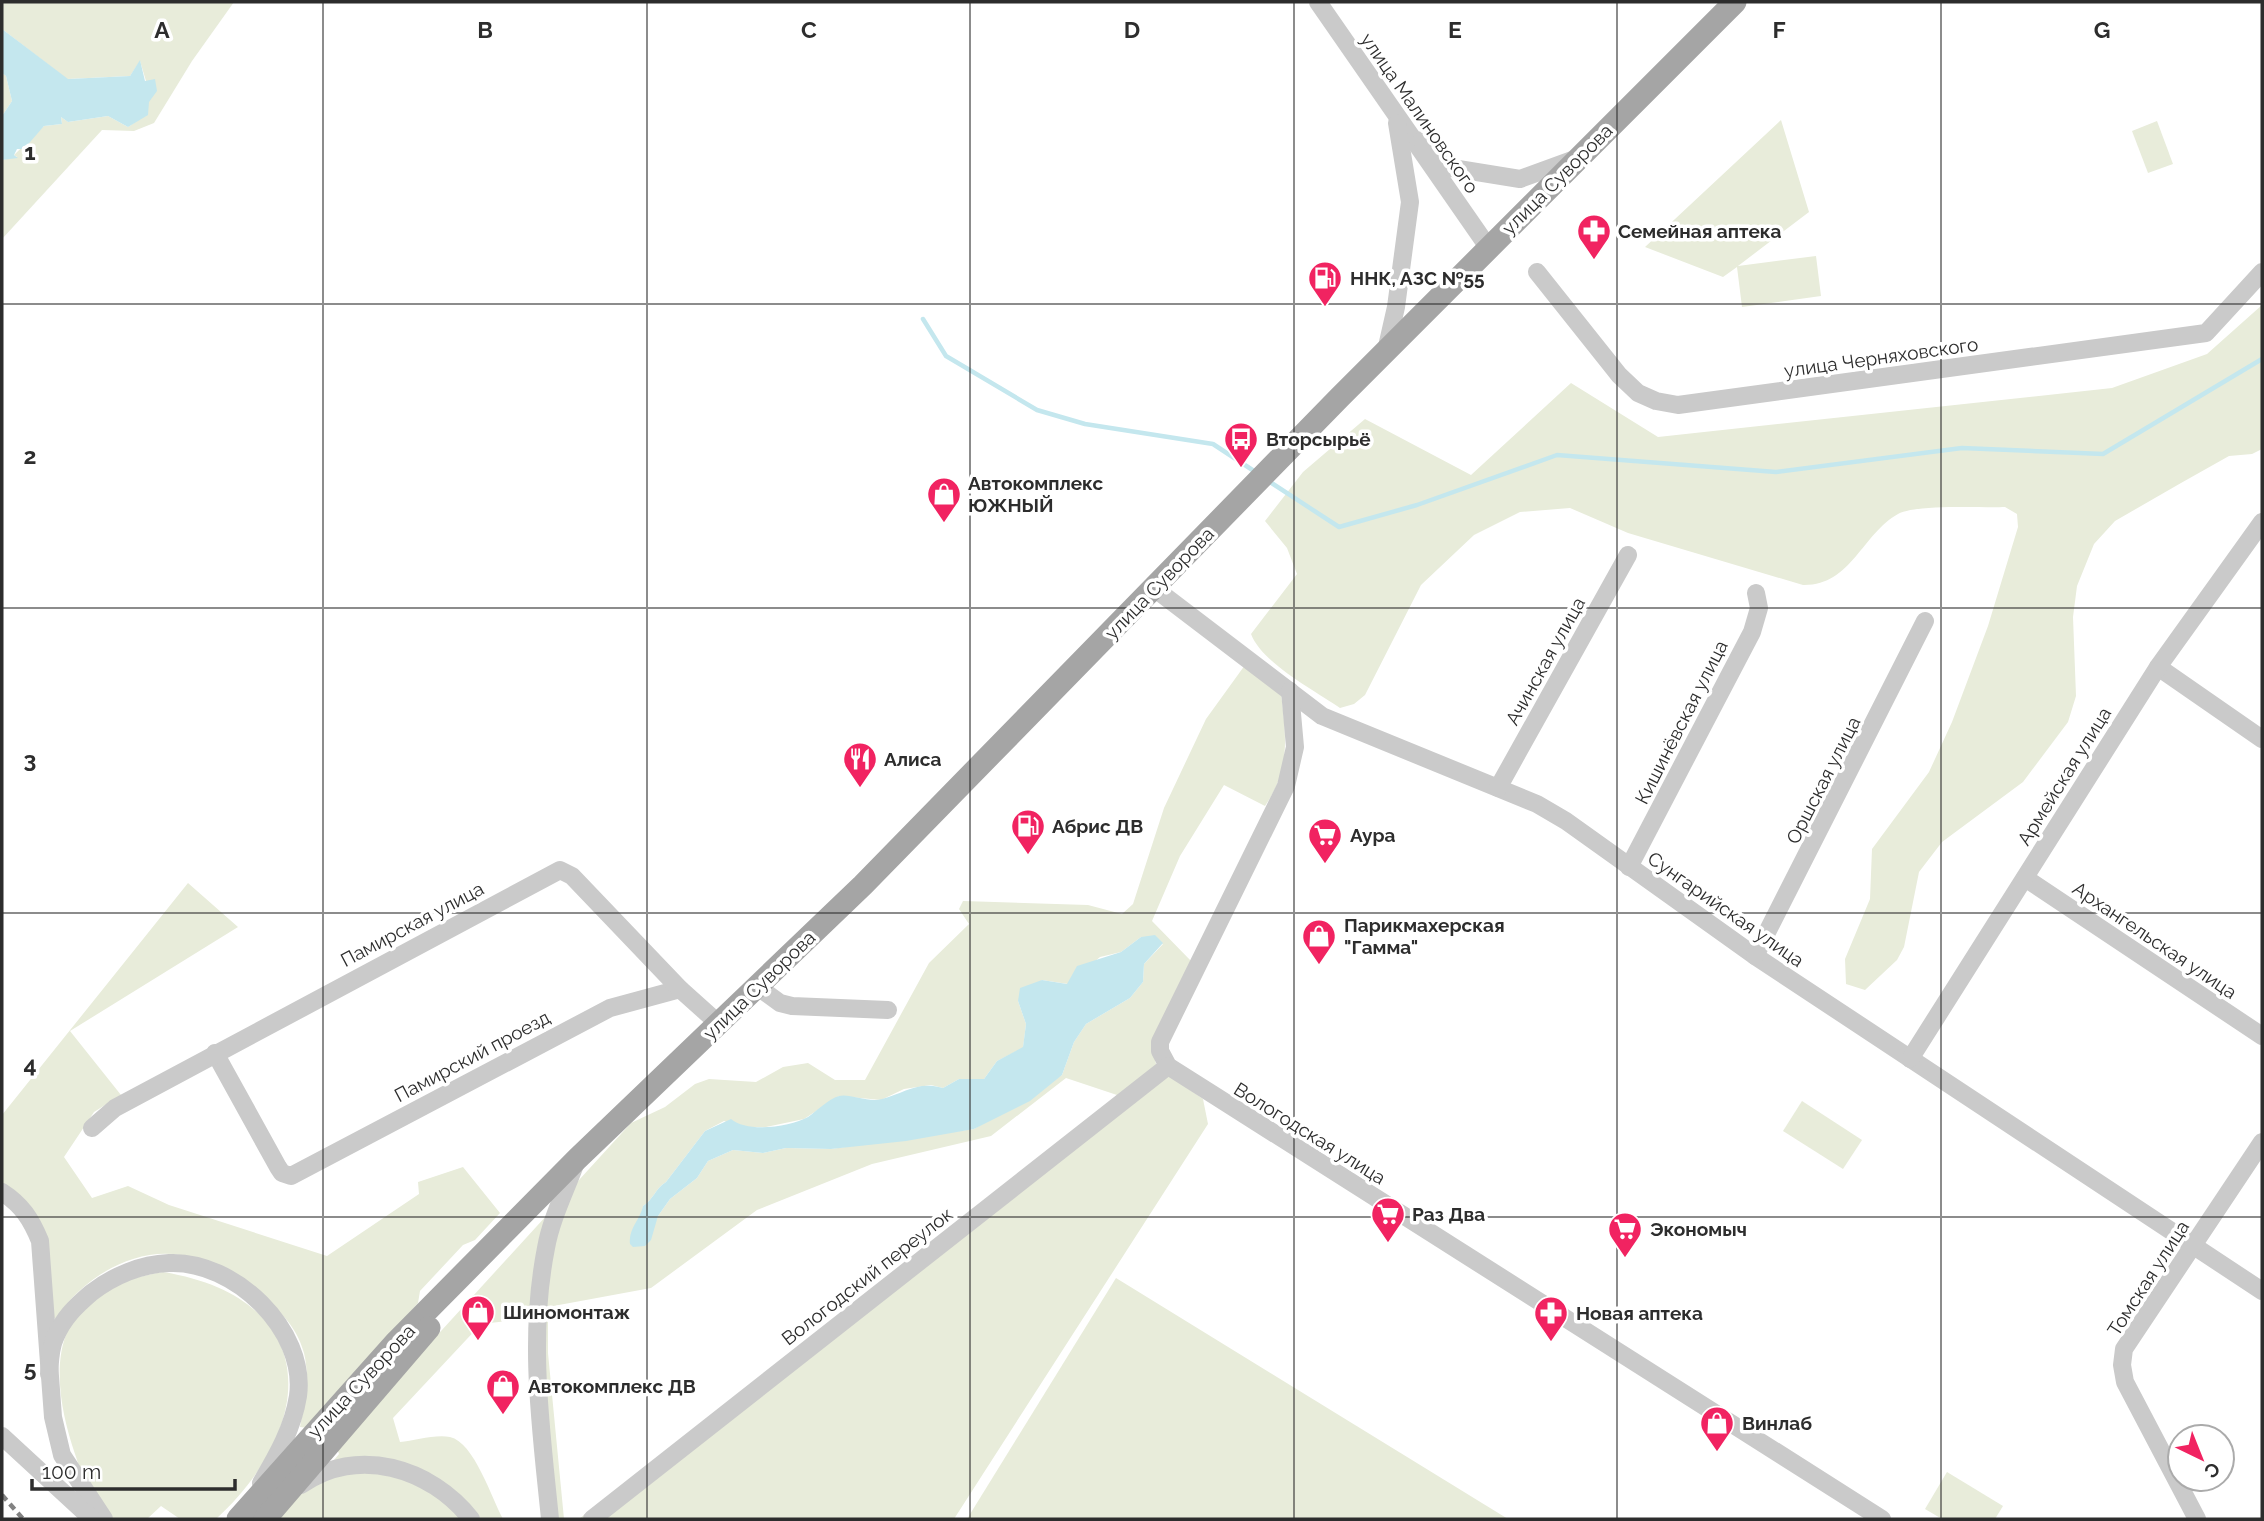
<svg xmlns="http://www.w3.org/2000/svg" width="2264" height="1521" font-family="Raleway,sans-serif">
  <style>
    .green { fill: #e8ecda; fill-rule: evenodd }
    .water { fill: #c4e7ee }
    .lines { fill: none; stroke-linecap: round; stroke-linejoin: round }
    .stream { stroke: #c4e7ee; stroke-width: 4.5 }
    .minor { stroke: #cacaca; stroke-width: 18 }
    .major { stroke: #a5a5a5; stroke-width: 23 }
    .rail { stroke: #828282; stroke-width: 4.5; stroke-dasharray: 7 5; stroke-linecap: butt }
    .grid { fill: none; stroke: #2d2d2d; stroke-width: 2; stroke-opacity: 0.55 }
    .labels { text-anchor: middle; stroke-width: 7; stroke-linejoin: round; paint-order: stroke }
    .street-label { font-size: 19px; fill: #2d2d2d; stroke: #fff }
    .poi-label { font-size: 19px; font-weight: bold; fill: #2d2d2d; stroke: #fff; text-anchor: start }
    .grid-label { font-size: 23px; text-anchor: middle; font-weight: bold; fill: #2d2d2d; stroke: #fff; stroke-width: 7; stroke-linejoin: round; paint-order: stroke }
  </style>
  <rect width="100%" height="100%" fill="#fff"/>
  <g class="green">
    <polygon points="2,2 234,2 192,61 154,123 134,131 102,130 2,239 2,160 17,157 14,155 44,126 62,124 61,117 68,122 108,116 128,127 134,123 146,81 140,61 130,76 67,79 2,29"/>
    <polygon points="2,73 6,76 12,101 2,116"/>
    <polygon points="1781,120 1809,212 1738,266 1816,256 1821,296 1742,307 1737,267 1723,277 1645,247"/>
    <polygon points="2157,121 2173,164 2148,173 2132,131"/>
    <path d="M 2262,305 L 2262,449 L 2252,454 L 2229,456 L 2181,483 L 2115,521 L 2094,544 L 2077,586 L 2073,617 L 2076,696 L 2068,722 L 2023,782 L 1942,842 L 1919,872 L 1904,947 L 1897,960 L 1865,990 L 1846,984 L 1845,959 L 1870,899 L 1872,849 L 1929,772 L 1952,722 L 1988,626 L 2018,527 L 2017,514 L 2005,507 C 1981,508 1916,504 1898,514 C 1862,534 1851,586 1803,585 L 1628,533 L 1570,508 L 1520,512 L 1474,535 L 1421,585 L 1365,695 L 1354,704 L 1340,708 C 1314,690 1262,663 1251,634 L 1297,574 L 1287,548 L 1265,521 L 1303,472 L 1365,419 L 1471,475 L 1571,383 L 1658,437 L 2112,388 L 2207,354 Z"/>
    <path d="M 1245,665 L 1281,693 C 1286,737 1291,768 1265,806 L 1224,785 L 1180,856 L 1152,921 L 1192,962 L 1153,1053 L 1157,1067 L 1203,1099 L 1208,1124 L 954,1519 L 579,1519 L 1120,1096 L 1066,1078 L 991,1136 L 872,1164 L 757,1210 L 651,1288 L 548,1307 L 548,1353 L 564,1519 L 550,1519 L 535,1318 L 481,1324 L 393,1418 L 400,1442 C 414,1441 435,1434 450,1437 C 474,1442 492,1499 503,1519 L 274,1519 L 283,1508 L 312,1486 L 339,1454 L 336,1446 L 631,1123 L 665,1107 L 695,1084 L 709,1079 L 756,1082 L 783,1067 L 808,1063 L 835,1080 L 865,1080 L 929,963 L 969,924 L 959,909 L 963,901 L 1088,905 L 1122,914 L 1133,904 L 1164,808 L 1206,719 ZM 1141,937 L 1163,944 L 1144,964 L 1143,982 L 1130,998 L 1086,1024 L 1074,1042 L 1062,1075 L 974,1129 L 831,1149 L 786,1148 L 763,1153 L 733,1150 L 708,1161 L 697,1178 L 670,1199 L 658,1216 L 645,1246 L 638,1244 L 643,1206 C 653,1200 655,1189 666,1182 L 705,1131 L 724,1121 L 739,1127 L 766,1127 L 804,1119 L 839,1096 L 881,1100 L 904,1089 L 931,1085 L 943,1088 L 959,1079 L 984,1079 L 997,1061 L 1023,1048 L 1026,1024 L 1018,1001 L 1042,980 L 1068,984 L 1100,957 L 1121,952 Z"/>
    <path d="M 188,883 L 238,927 L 70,1031 L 121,1095 L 94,1112 L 64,1157 L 92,1198 L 128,1186 L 169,1205 L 327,1256 L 419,1194 L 418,1182 L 463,1167 L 500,1213 L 475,1240 L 463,1245 L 420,1291 L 418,1303 L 308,1428 L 300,1427 C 305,1402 310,1378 304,1353 C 295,1319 268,1300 240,1284 C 227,1276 213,1266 198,1260 C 146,1239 84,1274 56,1319 L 50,1316 L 46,1254 L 2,1187 L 2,1115 Z"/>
    <polygon points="1802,1101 1862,1140 1843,1169 1783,1131"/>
    <path d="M 163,1272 C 321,1298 319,1424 216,1519 L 180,1519 L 161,1506 L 147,1519 L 111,1519 C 104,1510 94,1500 88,1489 C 82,1479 79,1465 75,1454 C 58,1404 44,1331 97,1295 C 117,1282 140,1276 163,1272 Z"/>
    <polygon points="1116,1278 1508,1519 967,1519"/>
    <polygon points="1947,1472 2003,1506 1995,1519 1942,1519 1925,1509"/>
  </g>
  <g class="water">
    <polygon points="2,29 68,79 130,76 140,60 145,81 155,79 157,91 149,102 148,115 128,127 108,116 68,122 61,117 62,124 44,126 24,149 17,149 14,155 18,158 2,160 2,116 12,101 6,76 2,73"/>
    <path d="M 1155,935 L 1163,943 L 1144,964 L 1143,982 L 1130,998 L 1086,1024 L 1074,1042 L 1062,1075 L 1030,1101 L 974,1129 L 906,1141 L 831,1149 L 786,1148 L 763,1153 L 733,1150 L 708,1161 L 697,1178 L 670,1199 L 658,1216 L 651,1240 L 645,1246 L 633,1247 L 630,1244 C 628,1229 640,1220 643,1206 C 653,1200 655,1189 666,1182 L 705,1131 L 731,1119 C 747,1133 790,1127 808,1117 C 817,1111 828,1099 839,1096 C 849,1093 869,1103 882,1099 C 906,1093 916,1081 943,1088 L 959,1079 L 984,1079 L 997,1061 L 1023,1047 L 1026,1024 L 1018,1001 L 1020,988 L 1042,980 L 1067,984 L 1077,966 L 1121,952 L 1141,937 Z"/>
  </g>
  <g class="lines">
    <g class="stream">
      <polyline points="923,319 946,356 1037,410 1085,424 1213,444 1257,473"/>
      <polyline points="1270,482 1339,527 1417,505 1557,455 1776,472 1962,448 2103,454 2262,359"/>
    </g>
    <g class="minor">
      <polyline points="1318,2 1488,247"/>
      <polyline points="1422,140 1452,168 1520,179 1575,159"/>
      <polyline points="1537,272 1619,375 1638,393 1656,401 1678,405 2206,333 2262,272"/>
      <polyline points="1386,351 1396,307 1410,202 1397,123"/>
      <polyline points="1154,588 1322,716 1537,804 1566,821 1755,956 2262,1291"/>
      <polyline points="2158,667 2262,739"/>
      <polyline points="1290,691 1295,747 1286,786 1160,1042 1160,1051 1168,1066 1882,1519"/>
      <polyline points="1498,788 1628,555"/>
      <polyline points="1629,867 1752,632 1759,608 1756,593"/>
      <polyline points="2025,878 2262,1036"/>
      <polyline points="1755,956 1925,621"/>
      <polyline points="758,987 780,1003 792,1006 888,1010"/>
      <polyline points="215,1053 278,1167 282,1173 291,1176 610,1008 680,989"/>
      <polyline points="1910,1059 2158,667 2262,522"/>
      <polyline points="92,1128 115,1108 560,870 572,876 680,989 719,1024"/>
      <path d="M 2,1192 C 22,1205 31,1219 40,1241 L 53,1417 L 62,1455 L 104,1519"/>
      <path d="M 49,1374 C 50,1363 50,1348 55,1338 C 63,1318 76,1306 91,1293 C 113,1276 141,1264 169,1263 C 234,1260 307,1330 298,1396 C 293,1428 277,1456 261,1483"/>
      <polyline points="2,1436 92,1519"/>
      <path d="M 301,1485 C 357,1445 431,1468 471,1519"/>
      <path d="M 550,1519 C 541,1428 528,1339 546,1248 C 551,1219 566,1190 576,1162"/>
      <polyline points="592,1519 1168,1066"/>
      <polyline points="2197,1519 2125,1382 2122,1365 2124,1349 2262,1142"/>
    </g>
    <g class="major">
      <polyline points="238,1519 397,1341 577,1159 863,885 1340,397 1735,2"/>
      <polyline points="265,1519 429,1328"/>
    </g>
    <polyline class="rail" points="2,1495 23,1519"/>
  </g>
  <path class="grid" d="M 323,2 L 323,1519M 647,2 L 647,1519M 970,2 L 970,1519M 1294,2 L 1294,1519M 1617,2 L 1617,1519M 1941,2 L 1941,1519M 2,304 L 2262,304M 2,608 L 2262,608M 2,913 L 2262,913M 2,1217 L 2262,1217"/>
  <defs>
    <g id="pharmacy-pin" transform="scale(1.75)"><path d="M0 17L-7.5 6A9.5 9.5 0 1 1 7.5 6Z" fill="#f12361" stroke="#fff"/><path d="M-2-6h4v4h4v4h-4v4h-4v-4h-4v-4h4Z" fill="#fff"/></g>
    <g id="fuel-pin" transform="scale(1.75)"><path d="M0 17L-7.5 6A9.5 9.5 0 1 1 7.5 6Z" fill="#f12361" stroke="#fff"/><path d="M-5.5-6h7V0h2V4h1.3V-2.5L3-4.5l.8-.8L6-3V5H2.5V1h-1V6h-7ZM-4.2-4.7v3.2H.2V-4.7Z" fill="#fff"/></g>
    <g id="bus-pin" transform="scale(1.75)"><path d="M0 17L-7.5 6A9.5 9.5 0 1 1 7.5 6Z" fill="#f12361" stroke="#fff"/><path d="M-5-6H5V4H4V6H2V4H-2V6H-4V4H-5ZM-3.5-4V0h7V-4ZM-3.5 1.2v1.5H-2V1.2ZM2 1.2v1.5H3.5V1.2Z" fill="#fff"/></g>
    <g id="shop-pin" transform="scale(1.75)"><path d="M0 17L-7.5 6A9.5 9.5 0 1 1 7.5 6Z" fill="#f12361" stroke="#fff"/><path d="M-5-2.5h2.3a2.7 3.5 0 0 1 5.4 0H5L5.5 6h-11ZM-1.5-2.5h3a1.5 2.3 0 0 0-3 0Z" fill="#fff"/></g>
    <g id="restaurant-pin" transform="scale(1.75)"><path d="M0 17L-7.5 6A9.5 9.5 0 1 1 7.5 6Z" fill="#f12361" stroke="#fff"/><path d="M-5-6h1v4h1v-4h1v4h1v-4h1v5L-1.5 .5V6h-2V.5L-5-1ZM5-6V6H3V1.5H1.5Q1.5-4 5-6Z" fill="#fff"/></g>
    <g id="supermarket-pin" transform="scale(1.75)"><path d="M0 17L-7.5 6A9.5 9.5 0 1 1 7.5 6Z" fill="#f12361" stroke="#fff"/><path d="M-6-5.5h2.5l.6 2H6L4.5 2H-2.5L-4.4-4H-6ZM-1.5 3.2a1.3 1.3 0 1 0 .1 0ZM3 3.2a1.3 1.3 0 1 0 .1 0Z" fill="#fff"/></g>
  </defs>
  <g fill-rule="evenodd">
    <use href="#pharmacy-pin" x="1594" y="231"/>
    <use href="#fuel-pin" x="1325" y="278"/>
    <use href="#bus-pin" x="1241" y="439"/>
    <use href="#shop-pin" x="944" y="494"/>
    <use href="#restaurant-pin" x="860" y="759"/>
    <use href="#fuel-pin" x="1028" y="826"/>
    <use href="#supermarket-pin" x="1325" y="835"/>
    <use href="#shop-pin" x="1319" y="936"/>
    <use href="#supermarket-pin" x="1388" y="1214"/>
    <use href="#supermarket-pin" x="1625" y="1229"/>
    <use href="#shop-pin" x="478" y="1312"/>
    <use href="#pharmacy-pin" x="1551" y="1313"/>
    <use href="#shop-pin" x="503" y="1386"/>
    <use href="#shop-pin" x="1717" y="1423"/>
  </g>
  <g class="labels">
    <g class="street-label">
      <text transform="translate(1420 113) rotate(55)" y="7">улица Малиновского</text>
      <text transform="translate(1557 179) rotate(-45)" y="7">улица Суворова</text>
      <text transform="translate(1881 357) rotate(-8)" y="7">улица Черняховского</text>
      <text transform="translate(1159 583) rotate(-46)" y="7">улица Суворова</text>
      <text transform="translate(1545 661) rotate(-61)" y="7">Ачинская улица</text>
      <text transform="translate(1681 722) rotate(-63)" y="7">Кишинёвская улица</text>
      <text transform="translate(2064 776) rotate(-58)" y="7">Армейская улица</text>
      <text transform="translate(1823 780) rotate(-63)" y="7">Оршская улица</text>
      <text transform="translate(1726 909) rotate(35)" y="7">Сунгарийская улица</text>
      <text transform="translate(412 924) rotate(-28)" y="7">Памирская улица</text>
      <text transform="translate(2155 940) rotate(34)" y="7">Архангельская улица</text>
      <text transform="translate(759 985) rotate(-44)" y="7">улица Суворова</text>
      <text transform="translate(472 1056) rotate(-28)" y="7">Памирский проезд</text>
      <text transform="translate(1310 1133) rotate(32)" y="7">Вологодская улица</text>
      <text transform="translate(867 1276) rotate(-38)" y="7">Вологодский переулок</text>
      <text transform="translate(2148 1278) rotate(-57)" y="7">Томская улица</text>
      <text transform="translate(361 1381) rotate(-47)" y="7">улица Суворова</text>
    </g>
    <g class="poi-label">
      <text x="1618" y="238">Семейная аптека</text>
      <text x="1350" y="285">ННК, АЗС №55</text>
      <text x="1266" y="446">Вторсырьё</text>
      <text x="968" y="490">Автокомплекс<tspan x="968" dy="22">ЮЖНЫЙ</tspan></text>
      <text x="884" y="766">Алиса</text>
      <text x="1052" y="833">Абрис ДВ</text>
      <text x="1350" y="842">Аура</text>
      <text x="1344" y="932">Парикмахерская<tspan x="1344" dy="22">"Гамма"</tspan></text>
      <text x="1412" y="1221">Раз Два</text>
      <text x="1650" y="1236">Экономыч</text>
      <text x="503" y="1319">Шиномонтаж</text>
      <text x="1576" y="1320">Новая аптека</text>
      <text x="528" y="1393">Автокомплекс ДВ</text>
      <text x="1742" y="1430">Винлаб</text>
    </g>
  </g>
  <g class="grid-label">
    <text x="162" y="38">A</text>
    <text x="485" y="38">B</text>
    <text x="809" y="38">C</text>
    <text x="1132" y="38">D</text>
    <text x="1455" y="38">E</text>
    <text x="1779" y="38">F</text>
    <text x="2102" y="38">G</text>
    <text x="30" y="160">1</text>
    <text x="30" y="464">2</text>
    <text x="30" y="768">3</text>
    <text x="30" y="1073">4</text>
    <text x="30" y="1377">5</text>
  </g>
  <rect width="2264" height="1521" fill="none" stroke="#2d2d2d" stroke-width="7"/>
  <g transform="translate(2201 1458) rotate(137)"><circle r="33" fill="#ffffff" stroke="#ababab" stroke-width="2"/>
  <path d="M0-5L12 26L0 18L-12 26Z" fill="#f12361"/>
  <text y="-10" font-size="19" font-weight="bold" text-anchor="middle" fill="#2d2d2d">С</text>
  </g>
  <path d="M32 1479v10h203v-10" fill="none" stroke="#2d2d2d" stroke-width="3.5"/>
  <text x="42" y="1479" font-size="21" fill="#2d2d2d" stroke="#ffffff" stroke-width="5" paint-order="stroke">100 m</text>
</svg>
